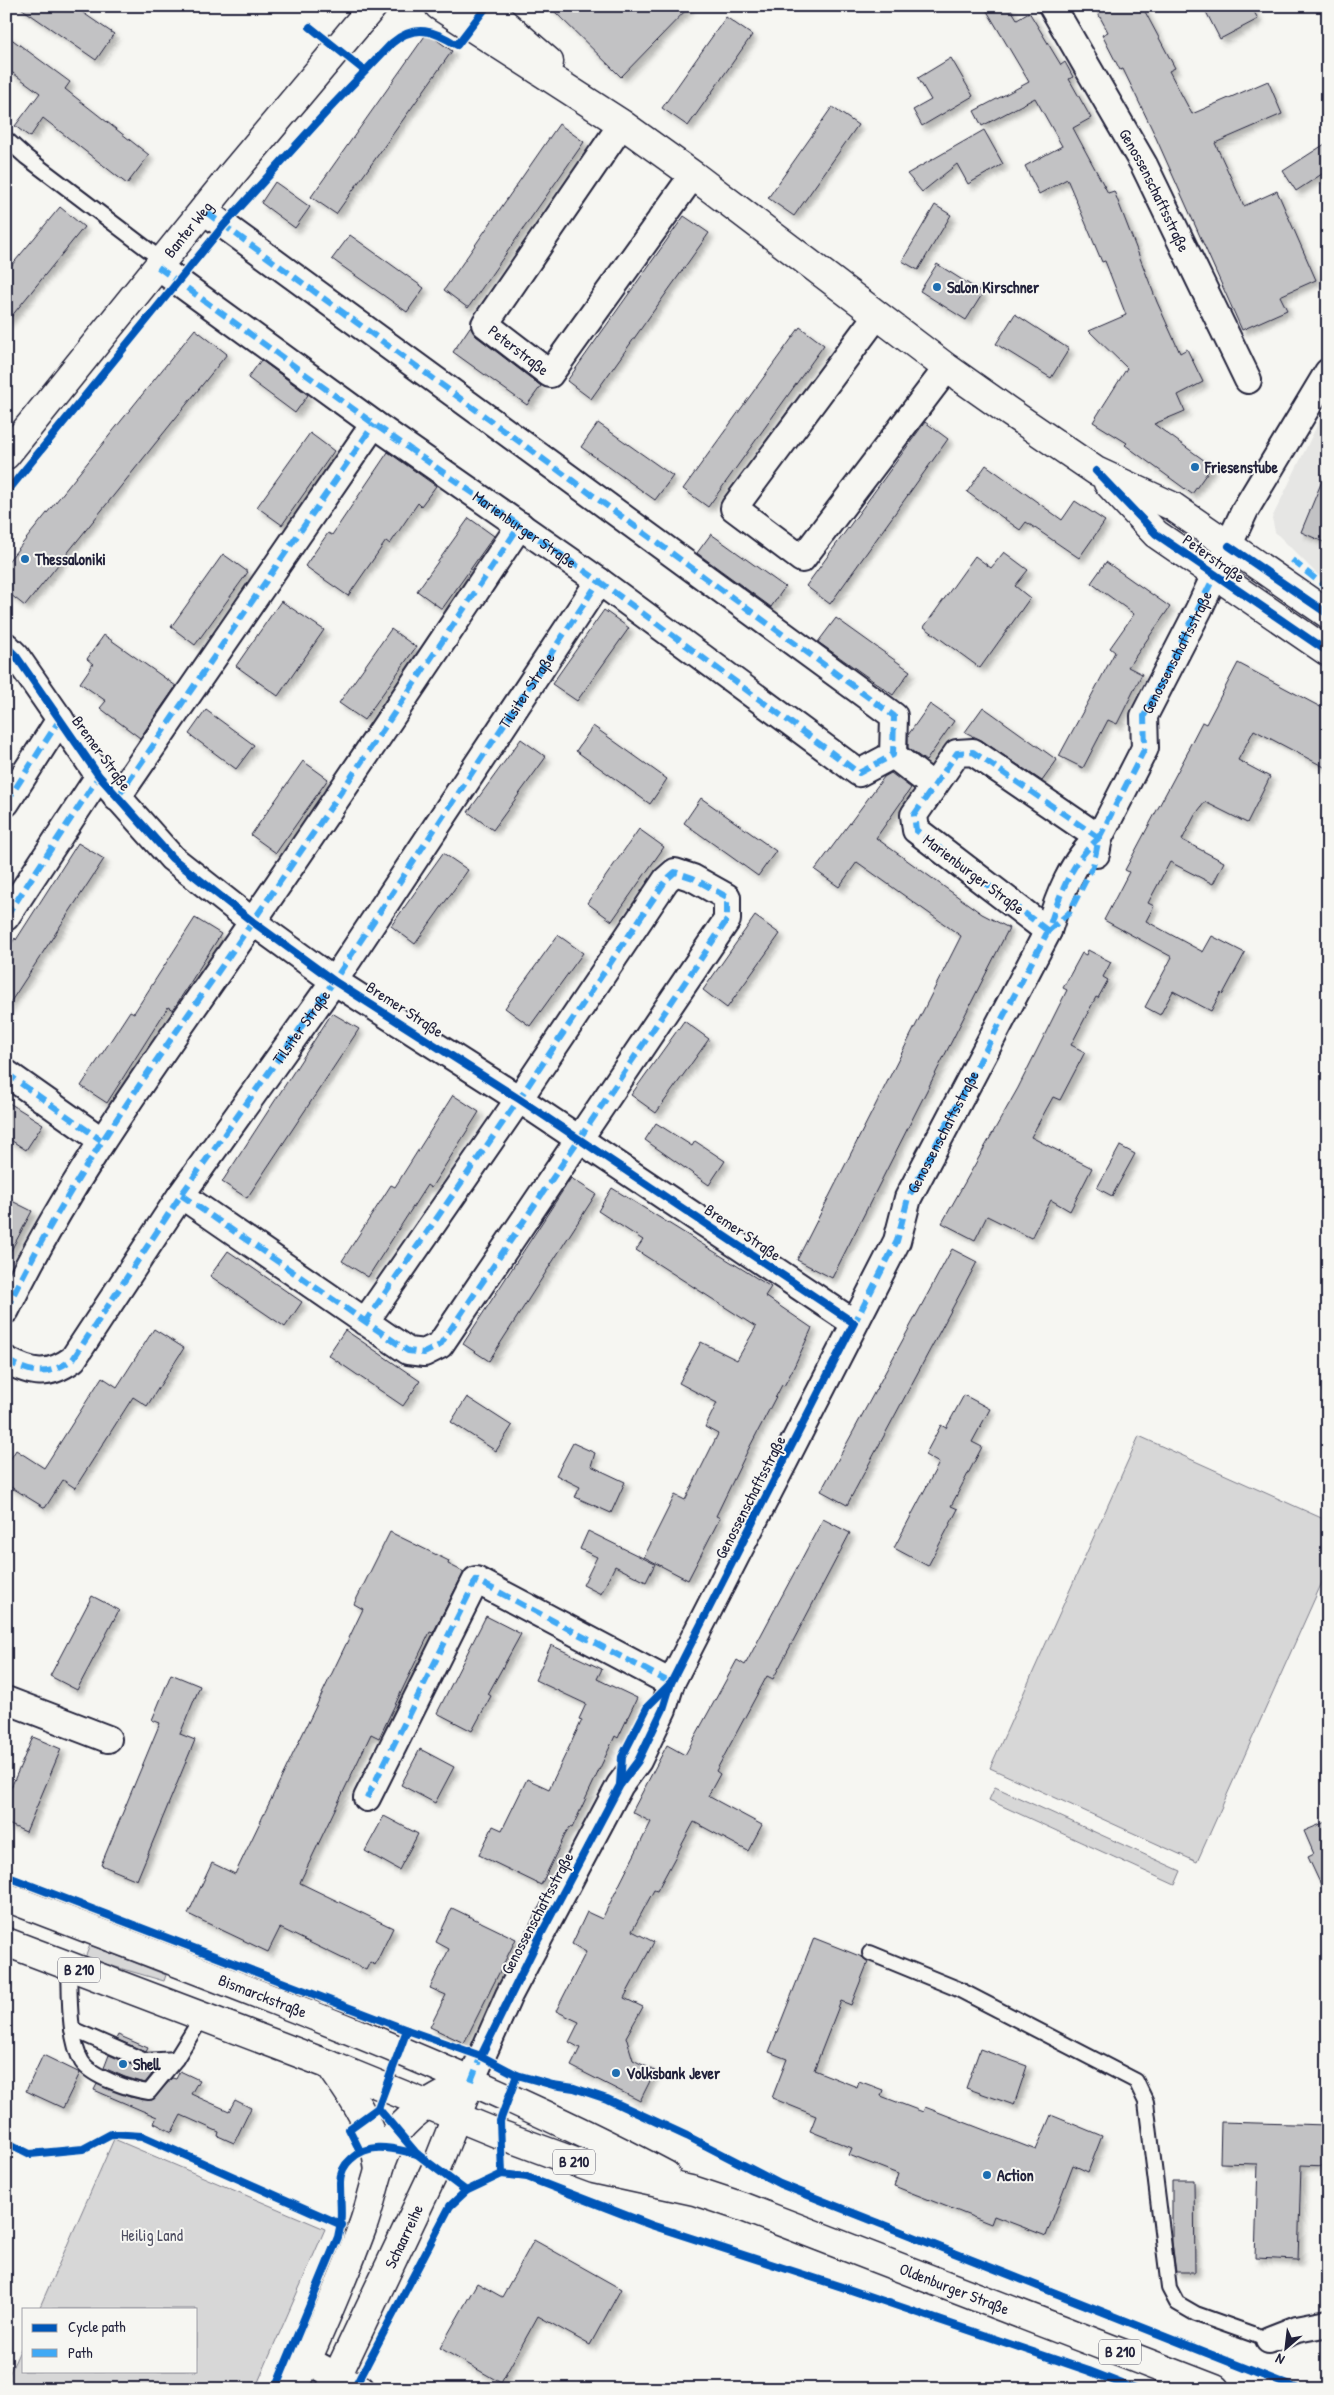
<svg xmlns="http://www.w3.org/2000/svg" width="1334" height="2395" font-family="'Patrick Hand',sans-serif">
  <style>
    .built { fill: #e6e6e4 }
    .green { fill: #d7d7d7; stroke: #7c7c89 }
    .building { fill: #c2c2c4; stroke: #22223b; filter: url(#shadow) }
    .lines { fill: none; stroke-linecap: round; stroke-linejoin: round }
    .lane-casing { stroke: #22223b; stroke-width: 18 }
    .street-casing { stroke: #22223b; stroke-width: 30 }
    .secondary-casing { stroke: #22223b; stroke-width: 31 }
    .primary-casing { stroke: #22223b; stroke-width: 31 }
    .lane { stroke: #f6f6f2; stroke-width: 14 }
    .street { stroke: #f6f6f2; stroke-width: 26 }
    .secondary { stroke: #f6f6f2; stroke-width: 28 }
    .primary { stroke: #f6f6f2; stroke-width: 28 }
    .quiet { stroke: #3fa9f5; stroke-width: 6; stroke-dasharray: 12 6; stroke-linecap: butt }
    .cycleway-casing { stroke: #f6f6f2; stroke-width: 11 }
    .cycleway { stroke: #0057b8; stroke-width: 8 }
    .poi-dot { fill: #1f6fb2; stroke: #f6f6f2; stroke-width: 2 }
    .labels { text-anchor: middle; stroke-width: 4; stroke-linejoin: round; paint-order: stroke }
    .shield { fill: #f6f6f2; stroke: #626272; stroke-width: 1 }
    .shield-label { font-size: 15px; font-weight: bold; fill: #22223b }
    .street-label { font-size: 16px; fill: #22223b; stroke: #f6f6f2 }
    .poi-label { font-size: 16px; font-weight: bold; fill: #22223b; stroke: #f6f6f2; text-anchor: start }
    .park-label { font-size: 16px; fill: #4f4f62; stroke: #f6f6f2 }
  </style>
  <defs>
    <filter id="shadow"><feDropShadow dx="4.5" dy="4.5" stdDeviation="2.5" flood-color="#0004"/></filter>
  </defs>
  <rect width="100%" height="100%" fill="#f6f6f2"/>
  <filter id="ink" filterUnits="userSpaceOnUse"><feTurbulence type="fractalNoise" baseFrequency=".02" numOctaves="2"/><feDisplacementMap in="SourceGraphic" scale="10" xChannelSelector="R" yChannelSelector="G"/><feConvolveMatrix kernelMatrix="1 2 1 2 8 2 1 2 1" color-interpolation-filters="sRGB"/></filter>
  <g filter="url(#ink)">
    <g class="built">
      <polygon points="1328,403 1328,585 1275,532 1272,518"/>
      <polygon points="1328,2371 1328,2389 1316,2389 1319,2383"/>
    </g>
    <g class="green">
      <polygon points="1139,1436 1328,1521 1328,1569 1197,1862 990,1768"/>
      <polygon points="995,1787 1181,1871 1175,1885 989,1800"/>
      <polygon points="90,1945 166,1975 164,1981 85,1958"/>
      <polygon points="114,2139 325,2229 255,2389 6,2389 6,2381 24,2342 24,2371 196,2371 196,2309 39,2309"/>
    </g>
    <g class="building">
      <polygon points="18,6 73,6 114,34 96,60"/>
      <polygon points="549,6 690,6 621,77"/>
      <polygon points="984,6 1009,6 1017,19 1029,12 1061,65 1065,62 1073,77 1069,79 1091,118 1073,128 1108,193 1114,191 1157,302 1180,353 1187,349 1203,382 1178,395 1185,411 1154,424 1212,466 1192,494 1125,445 1127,443 1093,422 1127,368 1089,331 1126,315 1105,261 1102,262 1067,179 1039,194 1025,166 1062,146 1035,98 982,126 974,111 1029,82"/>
      <polygon points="1094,6 1142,6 1175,68 1169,71 1192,114 1268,81 1282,114 1215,143 1244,206 1277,191 1316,280 1280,296 1287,310 1242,330 1152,129 1123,69 1120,70 1102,35 1108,32"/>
      <polygon points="1203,6 1251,6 1258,19 1220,39"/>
      <polygon points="726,17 752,35 688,126 662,108"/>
      <polygon points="427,33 452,51 336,214 311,197"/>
      <polygon points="6,35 70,82 65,89 149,155 127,184 43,118 30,137 15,126 40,93 6,68"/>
      <polygon points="951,58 973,96 922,126 913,110 931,100 918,78"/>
      <polygon points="832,107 858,125 794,216 768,198"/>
      <polygon points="559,124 584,142 468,308 444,290"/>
      <polygon points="984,130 1003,164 968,184 957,164 922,192 907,174"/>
      <polygon points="1328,142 1328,170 1296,191 1283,171"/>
      <polygon points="275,182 310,207 295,228 261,203"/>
      <polygon points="935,205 951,215 918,270 902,261"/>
      <polygon points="60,207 84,227 6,323 6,272"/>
      <polygon points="684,216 709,233 591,399 567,381"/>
      <polygon points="350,235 424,288 407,312 332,259"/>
      <polygon points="937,264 983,293 966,320 920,291"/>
      <polygon points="1015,314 1069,349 1051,378 996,344"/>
      <polygon points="470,327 476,336 541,386 527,405 453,352"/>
      <polygon points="800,327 824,345 708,507 683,489"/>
      <polygon points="195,329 227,354 25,606 6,591 6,564"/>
      <polygon points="261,360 308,395 295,413 248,378"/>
      <polygon points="925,422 948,439 830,604 806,586"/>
      <polygon points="598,423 673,476 655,500 581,447"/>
      <polygon points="310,433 334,451 282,525 257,507"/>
      <polygon points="388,452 436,486 421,506 418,503 390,544 386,541 348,596 305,566 328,533 332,535"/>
      <polygon points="986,465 1062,520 1075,501 1105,521 1079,558 1026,522 1020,530 967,492"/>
      <polygon points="1327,469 1328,469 1328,544 1301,532"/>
      <polygon points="469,518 494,536 442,609 417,591"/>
      <polygon points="711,534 785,587 771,607 697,553"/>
      <polygon points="1004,552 1028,570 1015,586 1030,598 980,668 924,627 975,556 991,568"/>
      <polygon points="223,554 248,572 195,645 171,627"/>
      <polygon points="1106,562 1170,607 1128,667 1142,674 1117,724 1108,720 1083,768 1059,756 1115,652 1110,648 1134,614 1091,583"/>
      <polygon points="281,601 324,630 278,696 236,666"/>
      <polygon points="604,610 629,628 577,701 552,684"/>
      <polygon points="836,618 910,671 893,695 818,642"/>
      <polygon points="391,629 416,647 364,720 339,703"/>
      <polygon points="104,635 176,686 140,738 100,708 106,701 80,683 93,664 87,659"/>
      <polygon points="1238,663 1328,711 1328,769 1254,730 1238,760 1270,777 1247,823 1205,802 1195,815 1182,840 1224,862 1213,884 1170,862 1148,903 1154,906 1146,921 1203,952 1212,936 1245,953 1223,994 1221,992 1211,1011 1173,991 1160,1015 1145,1007 1172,957 1104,920 1129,872 1125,870 1189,750 1188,749 1202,722 1206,724"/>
      <polygon points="930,704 954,721 926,761 908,748 908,735"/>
      <polygon points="983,707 1057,760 1042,781 981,740 965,732"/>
      <polygon points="206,710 254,745 236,769 189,734"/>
      <polygon points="593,726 667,779 650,804 576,751"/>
      <polygon points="521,739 546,757 493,830 468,812"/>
      <polygon points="303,761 328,779 276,853 251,835"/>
      <polygon points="891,773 911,788 876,838 982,914 1009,928 832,1278 797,1260 961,936 857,862 839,887 815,870 884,777"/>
      <polygon points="701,798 776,851 758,876 684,823"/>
      <polygon points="639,829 664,847 612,921 587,903"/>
      <polygon points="78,843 104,859 6,1009 6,952 15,938 16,940"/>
      <polygon points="443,853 468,870 415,944 391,926"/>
      <polygon points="755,916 780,934 727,1008 703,990"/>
      <polygon points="195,918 221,934 173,1010 168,1007 107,1103 81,1086 130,1011 134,1013"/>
      <polygon points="558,935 583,953 530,1026 505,1008"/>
      <polygon points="1088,950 1111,962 1103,977 1108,980 1098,998 1096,997 1071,1045 1085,1052 1060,1100 1053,1097 1031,1137 1092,1168 1070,1211 1051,1200 1031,1238 987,1216 975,1240 942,1223 1018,1088 1067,990 1063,988 1082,953 1086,955"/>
      <polygon points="332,1013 359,1029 247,1198 222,1182"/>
      <polygon points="684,1021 709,1039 656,1113 631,1095"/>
      <polygon points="453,1095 479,1112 431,1188 427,1185 368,1277 342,1261 391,1185 395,1187"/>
      <polygon points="6,1101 43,1124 26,1150 6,1137"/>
      <polygon points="656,1123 692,1146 695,1141 725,1161 709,1185 645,1140"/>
      <polygon points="1120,1146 1135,1154 1112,1196 1097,1188"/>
      <polygon points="571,1178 596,1194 489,1361 463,1344"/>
      <polygon points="612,1188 771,1287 765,1296 812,1328 792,1371 784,1386 782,1385 747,1452 716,1516 720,1518 688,1580 644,1557 675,1495 685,1500 718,1434 705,1427 717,1403 679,1383 701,1342 737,1360 756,1327 636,1250 643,1240 598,1211"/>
      <polygon points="6,1198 32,1211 6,1260"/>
      <polygon points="952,1249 977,1262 847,1505 821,1491"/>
      <polygon points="228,1251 302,1302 285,1327 210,1276"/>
      <polygon points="154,1329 184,1348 147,1406 133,1397 75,1488 63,1480 45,1508 6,1484 6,1466 16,1450 44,1468 102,1377 117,1387"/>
      <polygon points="345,1330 420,1381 403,1406 328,1355"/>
      <polygon points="964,1395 990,1409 972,1442 982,1447 951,1506 958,1509 928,1566 894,1548 939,1463 925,1455 941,1425 946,1428"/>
      <polygon points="467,1397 512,1426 496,1451 451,1422"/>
      <polygon points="573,1443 595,1453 591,1466 625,1482 611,1513 575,1497 580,1487 556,1475"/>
      <polygon points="823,1519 850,1533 773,1679 767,1676 716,1771 720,1774 708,1796 762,1825 748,1851 694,1822 657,1891 654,1890 632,1931 654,1942 624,1998 643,2007 626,2037 633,2060 655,2071 640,2101 571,2066 580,2048 569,2042 579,2022 556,2011 586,1952 572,1944 587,1912 602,1919 651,1822 632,1812 667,1745 685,1755 737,1660 745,1665"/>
      <polygon points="588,1531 655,1564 646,1582 615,1566 601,1594 583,1585 597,1557 580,1549"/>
      <polygon points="390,1532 449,1561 448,1564 464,1572 433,1633 430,1632 379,1738 371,1734 301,1880 300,1883 393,1928 375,1965 370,1962 366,1970 280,1928 268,1952 188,1914 212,1863 235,1874 363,1609 354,1604"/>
      <polygon points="92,1596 119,1610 77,1690 50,1676"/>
      <polygon points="486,1616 521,1634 488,1694 491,1696 472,1731 437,1713"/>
      <polygon points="551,1645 602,1669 597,1679 637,1698 618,1738 615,1736 572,1828 570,1827 565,1835 541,1885 479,1855 493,1826 502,1830 527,1779 549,1789 582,1720 579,1719 586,1704 535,1680"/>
      <polygon points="171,1674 200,1686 180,1734 195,1740 137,1880 101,1865 160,1723 152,1720"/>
      <polygon points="33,1737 61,1749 26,1832 6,1823 6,1799"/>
      <polygon points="420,1749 454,1767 435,1803 401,1785"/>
      <polygon points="384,1816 418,1834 399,1870 365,1851"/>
      <polygon points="1328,1821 1328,1900 1308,1857 1314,1854 1304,1831"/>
      <polygon points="452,1908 516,1939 464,2043 430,2027 446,1995 430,1988 449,1949 436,1942"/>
      <polygon points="814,1938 862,1957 868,1962 851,2005 841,2001 814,2070 857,2087 859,2081 883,2090 881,2096 923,2112 925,2107 1036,2150 1051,2115 1102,2136 1088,2172 1073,2165 1046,2236 994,2216 991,2224 894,2186 898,2174 849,2155 852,2148 810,2131 816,2116 772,2098 787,2059 769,2052"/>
      <polygon points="118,2035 148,2048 146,2052 116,2039"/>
      <polygon points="980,2049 1027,2066 1014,2105 966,2088"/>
      <polygon points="43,2055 80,2073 63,2108 26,2091"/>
      <polygon points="109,2055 141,2069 155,2070 145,2083 125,2077 104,2068"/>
      <polygon points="180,2071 199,2080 191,2094 229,2111 235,2100 251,2108 234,2143 218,2136 219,2132 181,2115 172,2132 154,2123 157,2117 94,2090 97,2084 130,2097 152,2100 172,2078 176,2079"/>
      <polygon points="1221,2122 1328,2125 1328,2166 1301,2165 1298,2260 1255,2258 1258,2164 1220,2163"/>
      <polygon points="1172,2180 1194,2180 1195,2272 1176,2272 1172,2242"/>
      <polygon points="534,2240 621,2289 590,2345 538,2316 501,2383 440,2348 477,2283 502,2297"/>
    </g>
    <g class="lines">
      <g class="lane-casing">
        <g id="lane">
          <polyline points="6,139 26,157 163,261"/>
          <polyline points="870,1953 958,1989 1136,2081 1146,2102 1169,2288 1177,2303 1196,2314 1269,2340"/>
          <path d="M 69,1966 C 70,1993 68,2039 82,2062 C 92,2077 131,2090 149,2092 L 176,2059 L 202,2017"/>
          <polyline points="72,2029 145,2061 176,2059"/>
        </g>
      </g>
      <g class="street-casing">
        <g id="street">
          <path id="s1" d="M 1052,6 L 1144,165 L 1248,380"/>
          <path id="s2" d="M 622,124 L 485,324 L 550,374 L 693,175"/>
          <path id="s3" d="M 158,267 L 374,424 L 599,581 L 859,773 L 893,755 L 894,716 L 203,210"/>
          <polyline points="877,315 734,508 802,559 947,368"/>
          <polyline points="6,646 16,656 99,776 172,858 253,922 334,981 519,1099 854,1323"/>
          <polyline points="893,755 933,786"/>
          <polyline points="117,798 374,424"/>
          <polyline points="6,803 60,719"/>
          <path id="s4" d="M 1096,854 L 1099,838 L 1145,748 L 1144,716 L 1199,609 L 1245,510 L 1328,372"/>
          <polyline points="6,917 99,776"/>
          <polyline points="1048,931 916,830 914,815 957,753 973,752 1099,838"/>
          <polyline points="6,1073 101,1140"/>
          <polyline points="181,1195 408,1351 424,1353 440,1345 727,920 727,897 693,878 675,872 666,880 519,1099 365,1322"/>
          <path d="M 6,1310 C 72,1172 165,1050 251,924 C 342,792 431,658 520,525"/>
          <path id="s5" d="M 6,1360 C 32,1374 48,1377 73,1359 L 181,1195 L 334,981 L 599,581"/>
          <polyline points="6,1700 108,1739"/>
          <polyline points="367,1798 476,1580 671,1683"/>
          <path d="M 471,2081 L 509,1995 L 537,1942 L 620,1785 L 638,1761 L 663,1709 L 671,1683 L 897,1241 L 908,1198 L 1048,931 C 1058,898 1072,860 1099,838"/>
          <polyline points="1269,2340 1297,2329 1328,2323"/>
          <polyline points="307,2360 361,2389"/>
        </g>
      </g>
      <g class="secondary-casing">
        <g id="secondary">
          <polyline points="439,6 622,124 693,175 947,368 1008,411 1096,471 1172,506 1328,614"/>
          <polyline points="484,6 549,62"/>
          <path id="s6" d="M 6,455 L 234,172 L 373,6"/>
          <polyline points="1108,483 1156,534 1328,652"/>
          <path d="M 330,2065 C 355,2101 374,2125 379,2170"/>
          <path d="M 294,2389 C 318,2336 342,2282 362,2228 C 374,2197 377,2160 397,2132 C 415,2108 444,2094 471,2081"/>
          <path id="s7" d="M 331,2389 L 436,2168 L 465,2095"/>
        </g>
      </g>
      <g class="primary-casing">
        <g id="primary">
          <path id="s8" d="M 6,1897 C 228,1983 455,2063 666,2175"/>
          <path id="s9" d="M 6,1942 L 330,2065 L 499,2134 L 594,2169 L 695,2191 L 743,2207 L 1215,2389"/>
        </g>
      </g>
      <use href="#lane" class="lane"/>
      <use href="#street" class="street"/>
      <use href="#secondary" class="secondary"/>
      <use href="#primary" class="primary"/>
      <g class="quiet">
        <polyline points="158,267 374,424 599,581 859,773 893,755 894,716 203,210"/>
        <polyline points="1292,560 1328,589"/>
        <polyline points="117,798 374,424"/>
        <polyline points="6,803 60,719"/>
        <polyline points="6,917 99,776"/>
        <polyline points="1048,931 916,830 914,815 957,753 973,752 1099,838"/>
        <polyline points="1048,931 1069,913 1093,866 1099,838 1145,748 1144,716 1215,575"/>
        <polyline points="6,1073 101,1140"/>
        <polyline points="181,1195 408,1351 424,1353 440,1345 727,920 727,897 693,878 675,872 666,880 519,1099 365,1322"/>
        <path d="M 6,1310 C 72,1172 165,1050 251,924 C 342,792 431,658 520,525"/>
        <path id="s10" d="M 853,1326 L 897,1241 L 908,1198 L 1048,931 C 1058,898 1072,860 1099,838"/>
        <path d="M 6,1360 C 32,1374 48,1377 73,1359 L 181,1195 L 334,981 L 599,581"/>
        <polyline points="367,1798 476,1580 671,1683"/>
        <polyline points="471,2081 482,2053"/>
      </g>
      <g class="cycleway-casing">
        <g id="cycleway">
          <polyline points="310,27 365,71"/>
          <polyline points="1096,471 1156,534 1328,652"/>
          <path d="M 6,493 L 224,225 L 330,108 L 392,43 C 415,23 435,31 457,45 L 487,6"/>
          <polyline points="1229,546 1328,614"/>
          <polyline points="6,646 16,656 99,776 172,858 253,922 334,981 519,1099 854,1323 671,1683 663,1709 638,1761 620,1785 537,1942 481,2056"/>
          <polyline points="620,1784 622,1757 648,1706 669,1685"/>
          <polyline points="6,1876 407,2030 481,2056 517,2075 553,2085 574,2088 607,2099 687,2136 780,2184 1298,2389"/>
          <polyline points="378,2108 417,2154 466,2191"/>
          <polyline points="6,2142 30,2154 83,2149 111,2134 142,2136 342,2225"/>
          <polyline points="360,2151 349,2129 378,2108 407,2030"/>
          <polyline points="502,2174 500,2121 517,2075"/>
          <path d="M 275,2389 L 338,2237 C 343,2219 340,2202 340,2183 C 340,2174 344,2165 351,2159 C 371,2141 393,2149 417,2154"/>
          <polyline points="354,2389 450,2206 466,2191 502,2174 527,2177 651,2225 845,2288 1089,2371 1135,2389"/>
        </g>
      </g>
      <use href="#cycleway" class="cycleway"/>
    </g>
  </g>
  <g class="poi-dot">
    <circle cx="937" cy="287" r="5"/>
    <circle cx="1195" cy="467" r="5"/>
    <circle cx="25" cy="559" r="5"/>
    <circle cx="123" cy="2064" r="5"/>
    <circle cx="616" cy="2073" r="5"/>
    <circle cx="987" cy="2175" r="5"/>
  </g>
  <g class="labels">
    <g class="shield">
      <rect x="58" y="1957.5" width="42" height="25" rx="4"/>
      <rect x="553" y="2149.5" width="42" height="25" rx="4"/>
      <rect x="1099" y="2339.5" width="42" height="25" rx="4"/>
    </g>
    <g class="shield-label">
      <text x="79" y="1975">B 210</text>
      <text x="574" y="2167">B 210</text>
      <text x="1120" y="2357">B 210</text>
    </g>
    <g class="street-label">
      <text dy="6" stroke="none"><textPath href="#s1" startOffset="211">Genossenschaftsstraße</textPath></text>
      <text dy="6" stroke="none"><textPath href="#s6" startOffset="290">Banter Weg</textPath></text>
      <text dy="6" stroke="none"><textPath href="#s2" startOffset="285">Peterstraße</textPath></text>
      <text dy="6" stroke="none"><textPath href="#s3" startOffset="451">Marienburger Straße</textPath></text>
      <text transform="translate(1214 558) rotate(35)" y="6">Peterstraße</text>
      <text dy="6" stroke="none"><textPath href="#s4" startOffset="221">Genossenschaftsstraße</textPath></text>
      <text dy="6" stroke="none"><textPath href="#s5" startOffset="880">Tilsiter Straße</textPath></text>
      <text transform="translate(102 753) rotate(54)" y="6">Bremer Straße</text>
      <text transform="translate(974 874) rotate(37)" y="6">Marienburger Straße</text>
      <text transform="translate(405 1009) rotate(33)" y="6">Bremer Straße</text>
      <text dy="6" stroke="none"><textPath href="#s5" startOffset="475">Tilsiter Straße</textPath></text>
      <text dy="6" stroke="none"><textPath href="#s10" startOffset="215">Genossenschaftsstraße</textPath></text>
      <text transform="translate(743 1232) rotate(34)" y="6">Bremer Straße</text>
      <text transform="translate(750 1497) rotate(-63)" y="6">Genossenschaftsstraße</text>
      <text transform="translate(537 1913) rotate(-62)" y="6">Genossenschaftsstraße</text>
      <text dy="6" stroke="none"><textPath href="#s8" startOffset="275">Bismarckstraße</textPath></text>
      <text dy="6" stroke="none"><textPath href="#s7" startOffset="169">Schaarreihe</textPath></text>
      <text dy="6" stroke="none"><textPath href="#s9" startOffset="1011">Oldenburger Straße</textPath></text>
    </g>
    <g class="poi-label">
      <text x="947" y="293">Salon Kirschner</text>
      <text x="1205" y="473">Friesenstube</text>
      <text x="35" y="565">Thessaloniki</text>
      <text x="133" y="2070">Shell</text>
      <text x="626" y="2079">Volksbank Jever</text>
      <text x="997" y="2181">Action</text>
    </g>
    <g class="park-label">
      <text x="152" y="2241">Heilig Land</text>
    </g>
  </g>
  <rect width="1334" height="2395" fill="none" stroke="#f6f6f2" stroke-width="25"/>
  <rect x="12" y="12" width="1309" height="2370" fill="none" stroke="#22223b" stroke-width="2" filter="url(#ink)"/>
  <rect x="22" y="2308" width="175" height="65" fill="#f6f6f2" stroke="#a1a1a9"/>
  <rect x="32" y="2324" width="25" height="8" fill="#0057b8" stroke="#a1a1a9"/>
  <text x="68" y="2332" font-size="15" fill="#22223b">Cycle path</text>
  <rect x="32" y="2349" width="25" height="8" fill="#3fa9f5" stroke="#a1a1a9"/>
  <text x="68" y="2358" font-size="15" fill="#22223b">Path</text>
  <g transform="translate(1286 2348) rotate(208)" stroke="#f6f6f2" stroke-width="4" paint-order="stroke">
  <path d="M0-4L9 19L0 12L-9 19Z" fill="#22223b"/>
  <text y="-8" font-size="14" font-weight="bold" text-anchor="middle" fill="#22223b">N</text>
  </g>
</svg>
